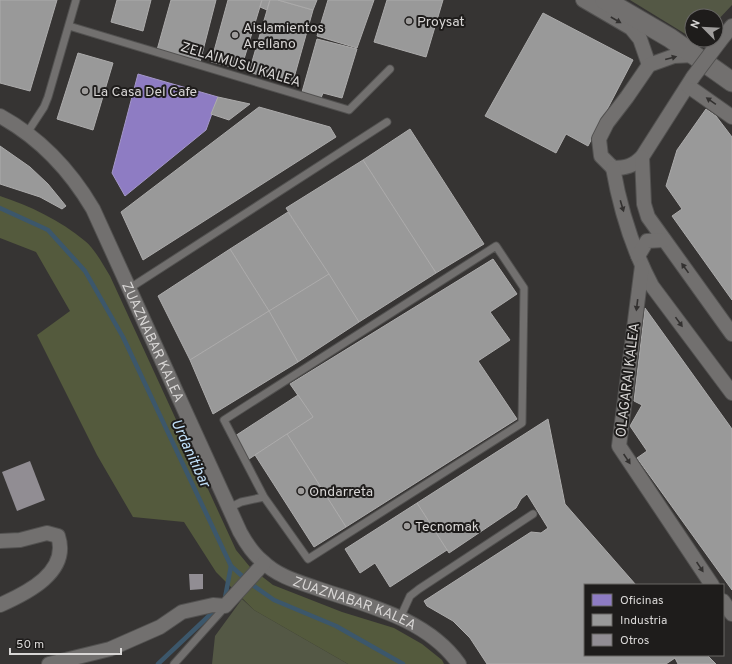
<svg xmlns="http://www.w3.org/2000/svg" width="732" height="664" font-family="Overpass,sans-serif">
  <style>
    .green { fill: #545845 }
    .forest { fill: #545a3d }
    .offices { fill: #8e7cc3; stroke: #a497c8 }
    .industry { fill: #999; stroke: #acabab }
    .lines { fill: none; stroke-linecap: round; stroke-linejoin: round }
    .stream { stroke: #3c576b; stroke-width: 4.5 }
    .building { fill: #918d93 }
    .lane-casing { stroke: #525150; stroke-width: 9 }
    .street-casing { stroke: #525150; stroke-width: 16 }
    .secondary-casing { stroke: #525150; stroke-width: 21 }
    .lane { stroke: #72706f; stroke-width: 7 }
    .street { stroke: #72706f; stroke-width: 14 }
    .secondary { stroke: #72706f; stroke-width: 19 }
    .street-bridge-casing { stroke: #525150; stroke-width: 16; stroke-linecap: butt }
    .street-bridge { stroke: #72706f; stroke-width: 14 }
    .oneway { fill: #333130 }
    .poi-dot { fill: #9f9d9c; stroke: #1e1c1b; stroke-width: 1.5 }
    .labels { text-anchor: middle; stroke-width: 4; stroke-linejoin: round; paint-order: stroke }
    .poi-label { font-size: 14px; fill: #d8d6d5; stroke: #1e1c1b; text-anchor: start }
    .street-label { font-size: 14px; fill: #d8d6d5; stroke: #1e1c1b }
    .water-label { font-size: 15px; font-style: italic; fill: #c1e0fa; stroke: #1e1c1b }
  </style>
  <rect width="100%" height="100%" fill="#363433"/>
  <g class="green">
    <polygon points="630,0 732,0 732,5 716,22 716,16 692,16 692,38"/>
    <polygon points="242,599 254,610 348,664 212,664 215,636"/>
  </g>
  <path class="forest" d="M 0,196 C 30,206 60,220 85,241 C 95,249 103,265 110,276 L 236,550 L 250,567 L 273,585 L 342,612 L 394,628 L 422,644 L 442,660 L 444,664 L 348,664 L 254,610 L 216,572 L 184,522 L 133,517 L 97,455 L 37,335 L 70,311 L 36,252 L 0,238 Z"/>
  <polygon class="offices" points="138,74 218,97 206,130 125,196 112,173"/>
  <g class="industry">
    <polygon points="0,0 57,0 30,91 0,83"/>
    <polygon points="117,0 151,0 143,31 111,22"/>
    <polygon points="171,0 216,0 200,62 157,50"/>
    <polygon points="228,0 262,0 241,69 211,62"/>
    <polygon points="262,0 270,0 267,10 260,7"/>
    <polygon points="270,0 278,0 313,10 292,85 249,72"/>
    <polygon points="278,0 317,0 313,10"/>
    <polygon points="328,0 374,0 357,48 317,36"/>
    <polygon points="387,0 443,0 426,57 374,42"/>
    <polygon points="543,13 633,60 588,146 566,134 556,153 485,116"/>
    <polygon points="317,39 357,49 342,98 323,93 321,98 302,92"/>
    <polygon points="78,53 113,63 93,130 57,119"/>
    <polygon points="218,97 250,104 229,120 211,114"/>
    <polygon points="259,107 330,127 336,137 143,260 121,212"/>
    <polygon points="706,109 716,116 732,137 732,300 672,216 682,209 666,186 677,150"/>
    <polygon points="410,129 484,244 436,273 363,160"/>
    <polygon points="0,146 30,167 48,184 66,206 62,209 40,197 0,184"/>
    <polygon points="363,160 436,273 359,322 286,208"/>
    <polygon points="288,212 329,274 269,311 230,249"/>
    <polygon points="230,249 269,311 190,360 158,296"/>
    <polygon points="493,259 517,294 490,312 510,340 478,361 517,419 346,527 287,434 313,417 290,384"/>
    <polygon points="329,274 359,322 298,362 269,311"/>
    <polygon points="645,308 732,429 732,590 637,458 647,451 630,426 642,405 634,401"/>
    <polygon points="269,311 298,362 213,414 190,360"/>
    <polygon points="298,395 313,417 249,459 235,436"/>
    <polygon points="548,419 565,504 636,585 585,585 585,655 707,655 716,664 678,664 675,658 666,664 487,664 470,638 453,621 427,606 424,601 531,532 541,533 548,528 527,494 521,499 516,508 449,553 417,503"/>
    <polygon points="287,434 346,527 314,547 255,455"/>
    <polygon points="417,503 447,550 390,587 375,563 360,573 345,549"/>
  </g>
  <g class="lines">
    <g class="stream">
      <polyline points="0,208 48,230 85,271 123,337 231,566 251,584 274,600 336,626 403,664"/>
      <polyline points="225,598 231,566"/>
      <polyline points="158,664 213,612"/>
    </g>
  </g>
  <g class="building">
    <polygon points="30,461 45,500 17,511 2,472"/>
    <polygon points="189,574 203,574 203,589 190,590"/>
  </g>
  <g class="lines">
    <g class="lane-casing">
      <g id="lane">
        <polyline points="69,26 349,110 390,69"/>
        <polyline points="27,133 44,107 48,97 76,0"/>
        <polyline points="130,288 387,122"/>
        <polyline points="229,508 241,502 264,497 308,559 522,423 524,288 496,246 224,420 264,497"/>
        <polyline points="400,618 410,596 419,589 533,514"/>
        <polyline points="174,664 225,607"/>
      </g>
    </g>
    <g class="street-casing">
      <g id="street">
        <polyline points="583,0 631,28 640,39 649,65"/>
        <polyline points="720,41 732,26"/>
        <path d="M 693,77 L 642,157 C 633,166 626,168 613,168 L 601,156 L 599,139 L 607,123 L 627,97 L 649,65 L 674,56 L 695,55"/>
        <polyline points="688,86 732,117"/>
        <path id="s1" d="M 0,116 C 40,138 70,170 93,209 L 240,532 C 246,543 252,553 262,561 C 276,575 295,581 313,587 C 364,605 426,617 459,664"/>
        <polyline points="642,157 644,204 648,217 732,334"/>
        <path d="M 613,168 C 620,208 633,250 652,286 L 732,393"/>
        <polyline points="638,256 647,241 664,240"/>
        <polyline points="642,266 619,446 712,585"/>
        <path d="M 0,541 L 20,540 L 47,533 L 58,536 C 70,572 27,593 0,605"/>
        <polyline points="723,601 732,614"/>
        <polyline points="49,664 110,649 160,627 182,612 213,605 225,606 264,563"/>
      </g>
    </g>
    <g class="secondary-casing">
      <polyline id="secondary" points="605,0 670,38 732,82"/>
    </g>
    <use href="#lane" class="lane"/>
    <use href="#street" class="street"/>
    <use href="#secondary" class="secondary"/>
    <g class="street-bridge-casing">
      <polyline id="street-bridge" points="693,77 720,41"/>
    </g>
    <use href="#street-bridge" class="street-bridge"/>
  </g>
  <defs><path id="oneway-solid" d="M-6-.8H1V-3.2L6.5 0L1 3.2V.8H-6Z"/></defs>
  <g class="oneway">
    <use href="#oneway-solid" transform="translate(616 20) rotate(30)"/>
    <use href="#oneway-solid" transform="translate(671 58) rotate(-15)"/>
    <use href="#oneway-solid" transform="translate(711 101) rotate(-145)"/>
    <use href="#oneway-solid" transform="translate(622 206) rotate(73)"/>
    <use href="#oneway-solid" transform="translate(685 268) rotate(-126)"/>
    <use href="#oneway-solid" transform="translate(637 305) rotate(97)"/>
    <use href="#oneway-solid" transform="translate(679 322) rotate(54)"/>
    <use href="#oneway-solid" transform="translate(627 459) rotate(56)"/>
    <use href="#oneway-solid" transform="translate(700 567) rotate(56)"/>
  </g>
  <g class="poi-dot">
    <circle cx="409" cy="21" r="4"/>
    <circle cx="235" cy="35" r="4"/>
    <circle cx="85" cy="91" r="4"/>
    <circle cx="301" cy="491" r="4"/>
    <circle cx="407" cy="526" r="4"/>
  </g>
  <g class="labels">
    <g class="poi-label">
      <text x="417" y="26">Proysat</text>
      <text x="243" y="32">Aislamientos<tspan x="243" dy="16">Arellano</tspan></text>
      <text x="93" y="96">La Casa Del Cafe</text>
      <text x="309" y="496">Ondarreta</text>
      <text x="415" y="531">Tecnomak</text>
    </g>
    <g class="street-label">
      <text transform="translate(241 64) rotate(17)" y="5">ZELAIMUSU KALEA</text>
      <text dy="5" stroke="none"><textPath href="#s1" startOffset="279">ZUAZNABAR KALEA</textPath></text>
      <text transform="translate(627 380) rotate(-83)" y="5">OLAGARAI KALEA</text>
      <text dy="5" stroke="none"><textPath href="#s1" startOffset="627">ZUAZNABAR KALEA</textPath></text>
    </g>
    <g class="water-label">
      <text transform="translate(191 453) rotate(65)" y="5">Urdanitibar</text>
    </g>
  </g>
  <rect x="584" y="584" width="140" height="72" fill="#1e1c1b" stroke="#686665"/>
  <rect x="592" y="594" width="20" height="12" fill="#8e7cc3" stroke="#686665"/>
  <text x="620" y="604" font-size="12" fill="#d8d6d5">Oficinas</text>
  <rect x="592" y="614" width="20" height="12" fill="#999999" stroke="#686665"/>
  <text x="620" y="624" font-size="12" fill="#d8d6d5">Industria</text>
  <rect x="592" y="634" width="20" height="12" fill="#918d93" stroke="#686665"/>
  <text x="620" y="644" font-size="12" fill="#d8d6d5">Otros</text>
  <g transform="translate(704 28) rotate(294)"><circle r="19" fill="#1e1c1b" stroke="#686665"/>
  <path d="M0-3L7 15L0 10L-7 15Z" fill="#9f9d9c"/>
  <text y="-6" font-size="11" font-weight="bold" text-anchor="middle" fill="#d8d6d5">N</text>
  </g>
  <path d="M10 648v6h111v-6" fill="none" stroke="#d8d6d5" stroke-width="2"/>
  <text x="16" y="648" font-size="12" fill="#d8d6d5" stroke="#1e1c1b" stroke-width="3" paint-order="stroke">50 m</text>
</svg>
